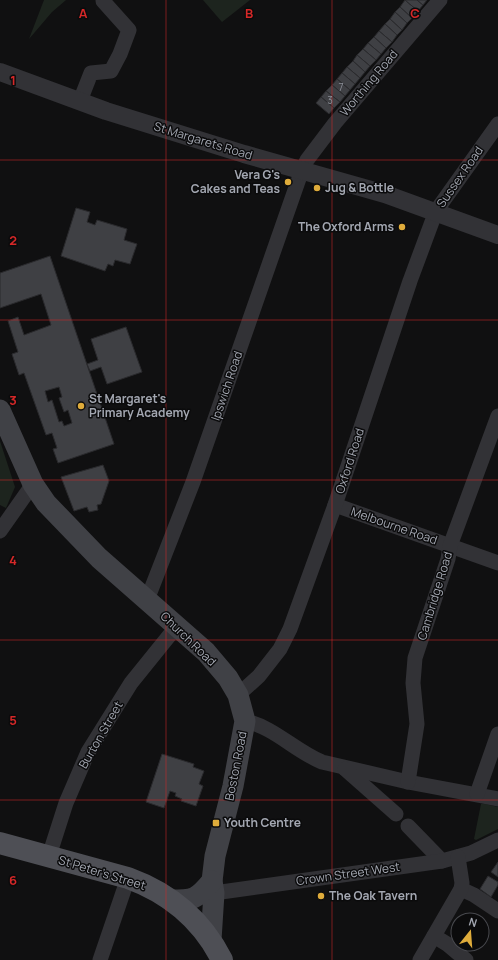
<svg xmlns="http://www.w3.org/2000/svg" width="498" height="960" font-family="Manrope,sans-serif">
  <style>
    .green { fill: #1d241e }
    .building { fill: #3f4044; stroke: #2a2a2d; fill-rule: evenodd }
    .lines { fill: none; stroke-linecap: round; stroke-linejoin: round }
    .minor { stroke: #323236; stroke-width: 15 }
    .tertiary { stroke: #323236; stroke-width: 18 }
    .secondary { stroke: #404146; stroke-width: 21 }
    .primary { stroke: #4e4f55; stroke-width: 22 }
    .grid { fill: none; stroke: #d62828; stroke-width: 1; stroke-opacity: 0.55 }
    .poi-dot { fill: #dfac3b; stroke: #0b0b0c; stroke-width: 1.5 }
    .labels { text-anchor: middle; stroke-width: 3; stroke-linejoin: round; paint-order: stroke }
    .number-label { font-size: 10px; fill: #8a8d96 }
    .street-label { font-size: 12px; fill: #a3a7b1; stroke: #0b0b0c }
    .poi-label { font-size: 12px; font-weight: bold; fill: #a3a7b1; stroke: #0b0b0c; text-anchor: start }
    .grid-label { font-size: 13px; text-anchor: middle; font-weight: bold; fill: #d62828; stroke: #0b0b0c; stroke-width: 3; stroke-linejoin: round; paint-order: stroke }
  </style>
  <rect width="100%" height="100%" fill="#101011"/>
  <g class="green">
    <polygon points="44,0 66,0 52,12 29,39"/>
    <polygon points="203,0 250,0 222,22"/>
    <polygon points="0,441 15,487 6,508 0,505"/>
    <polygon points="481,804 485,804 498,807 498,829 476,840 474,839"/>
  </g>
  <g class="building">
    <polygon points="405,0 418,11 412,18 400,7"/>
    <polygon points="405,0 417,0 423,5 418,11"/>
    <polygon points="417,0 427,0 423,5"/>
    <polygon points="400,7 412,18 407,23 395,12"/>
    <polygon points="395,12 407,23 402,30 390,19"/>
    <polygon points="390,19 402,30 397,35 385,24"/>
    <polygon points="385,24 397,35 392,42 379,31"/>
    <polygon points="379,31 392,42 386,48 374,37"/>
    <polygon points="374,37 386,48 381,54 368,43"/>
    <polygon points="368,43 381,54 376,60 363,49"/>
    <polygon points="363,49 376,60 370,66 357,55"/>
    <polygon points="357,55 370,66 365,72 353,61"/>
    <polygon points="353,61 365,72 360,78 347,67"/>
    <polygon points="347,67 360,78 355,84 342,73"/>
    <polygon points="342,73 355,84 350,90 337,79"/>
    <polygon points="337,79 350,90 345,96 332,85"/>
    <polygon points="332,85 345,96 340,102 326,91"/>
    <polygon points="326,91 340,102 334,108 321,97"/>
    <polygon points="321,97 334,108 329,114 316,103"/>
    <polygon points="76,208 90,212 87,222 95,225 97,220 127,229 124,240 137,244 130,264 115,260 113,266 108,264 105,271 61,256"/>
    <path d="M 50,256 L 114,444 L 58,463 L 53,449 L 57,448 L 52,433 L 46,435 L 24,373 L 19,375 L 12,354 L 18,352 L 8,321 L 18,317 L 24,335 L 51,325 L 41,294 L 0,308 L 0,273 ZM 59,387 L 62,397 L 59,398 L 64,412 L 68,410 L 72,423 L 64,426 L 62,421 L 59,422 L 52,400 L 48,402 L 45,391 Z"/>
    <polygon points="126,327 142,372 107,384 101,367 90,371 87,364 98,360 91,339"/>
    <polygon points="103,465 109,481 101,504 97,505 98,510 89,512 87,507 74,511 61,477"/>
    <polygon points="162,754 194,764 193,767 204,771 199,784 203,786 196,806 181,801 182,799 175,796 176,793 170,791 164,808 146,802"/>
    <polygon points="498,862 498,877 491,872"/>
    <polygon points="488,876 498,882 498,885 491,897 480,889"/>
  </g>
  <g class="lines">
    <g class="minor">
      <polyline points="80,101 91,73 111,71 120,54 129,30 103,1"/>
      <polyline points="335,505 498,563"/>
      <polyline points="0,531 33,484"/>
      <polyline points="147,600 193,482 302,170 307,160 335,123 440,0"/>
      <polyline points="238,695 259,676 280,649 290,629 335,505 410,281 436,211 498,124"/>
      <path d="M 245,721 C 274,727 295,751 322,762 L 408,782 L 498,799"/>
      <polyline points="345,769 396,814"/>
      <polyline points="408,782 417,724 413,683 415,658 448,559 450,546 498,416"/>
      <polyline points="477,794 498,734"/>
      <polyline points="408,826 442,861"/>
      <polyline points="49,856 66,803 88,752 131,683 177,626"/>
      <polyline points="207,888 214,893 442,861 471,853 498,840"/>
      <polyline points="461,889 474,895 498,911"/>
      <polyline points="434,936 447,944 466,960"/>
      <polyline points="100,960 128,878"/>
      <polyline points="420,960 461,889 462,883 458,857"/>
    </g>
    <polyline class="tertiary" points="0,72 106,111 244,154 385,194 498,235"/>
    <g class="secondary">
      <polyline points="0,410 33,484 46,503 99,558 206,652 228,678 238,695 245,721 233,786 215,856 212,881 214,893 211,940"/>
      <path d="M 170,900 C 194,900 196,900 212,881"/>
    </g>
    <path class="primary" d="M 0,843 L 128,878 C 169,893 202,920 222,960"/>
  </g>
  <path class="grid" d="M 166,0 L 166,960M 332,0 L 332,960M 0,160 L 498,160M 0,320 L 498,320M 0,480 L 498,480M 0,640 L 498,640M 0,800 L 498,800"/>
  <g class="poi-dot">
    <circle cx="288" cy="182" r="4"/>
    <circle cx="317" cy="188" r="4"/>
    <circle cx="402" cy="227" r="4"/>
    <circle cx="81" cy="406" r="4"/>
    <rect x="212" y="819" width="8" height="8" rx="2"/>
    <circle cx="321" cy="896" r="4"/>
  </g>
  <g class="labels">
    <g class="number-label">
      <text x="341" y="91">7</text>
      <text x="330" y="104">3</text>
    </g>
    <g class="street-label">
      <text transform="translate(369 83) rotate(-50)" y="4">Worthing Road</text>
      <text transform="translate(203 141) rotate(17)" y="4">St Margarets Road</text>
      <text transform="translate(460 177) rotate(-55)" y="4">Sussex Road</text>
      <text transform="translate(227 386) rotate(-71)" y="4">Ipswich Road</text>
      <text transform="translate(350 461) rotate(-72)" y="4">Oxford Road</text>
      <text transform="translate(394 526) rotate(19)" y="4">Melbourne Road</text>
      <text transform="translate(435 596) rotate(-73)" y="4">Cambridge Road</text>
      <text transform="translate(188 639) rotate(44)" y="4">Church Road</text>
      <text transform="translate(101 735) rotate(-60)" y="4">Burton Street</text>
      <text transform="translate(236 766) rotate(-79)" y="4">Boston Road</text>
      <text transform="translate(102 873) rotate(17)" y="4">St Peter's Street</text>
      <text transform="translate(348 874) rotate(-8)" y="4">Crown Street West</text>
    </g>
    <g class="poi-label">
      <text x="280" y="179" text-anchor="end">Vera G's<tspan x="280" dy="14">Cakes and Teas</tspan></text>
      <text x="325" y="192">Jug &amp; Bottle</text>
      <text x="394" y="231" text-anchor="end">The Oxford Arms</text>
      <text x="89" y="403">St Margaret's<tspan x="89" dy="14">Primary Academy</tspan></text>
      <text x="224" y="827">Youth Centre</text>
      <text x="329" y="900">The Oak Tavern</text>
    </g>
  </g>
  <g class="grid-label">
    <text x="83" y="18">A</text>
    <text x="249" y="18">B</text>
    <text x="415" y="18">C</text>
    <text x="13" y="85">1</text>
    <text x="13" y="245">2</text>
    <text x="13" y="405">3</text>
    <text x="13" y="565">4</text>
    <text x="13" y="725">5</text>
    <text x="13" y="885">6</text>
  </g>
  <g transform="translate(470 932) rotate(17)"><circle r="19" fill="#0b0b0c" stroke="#48494e"/>
  <path d="M0-3L7 15L0 10L-7 15Z" fill="#dfac3b"/>
  <text y="-6" font-size="11" font-weight="bold" text-anchor="middle" fill="#a3a7b1">N</text>
  </g>
</svg>
